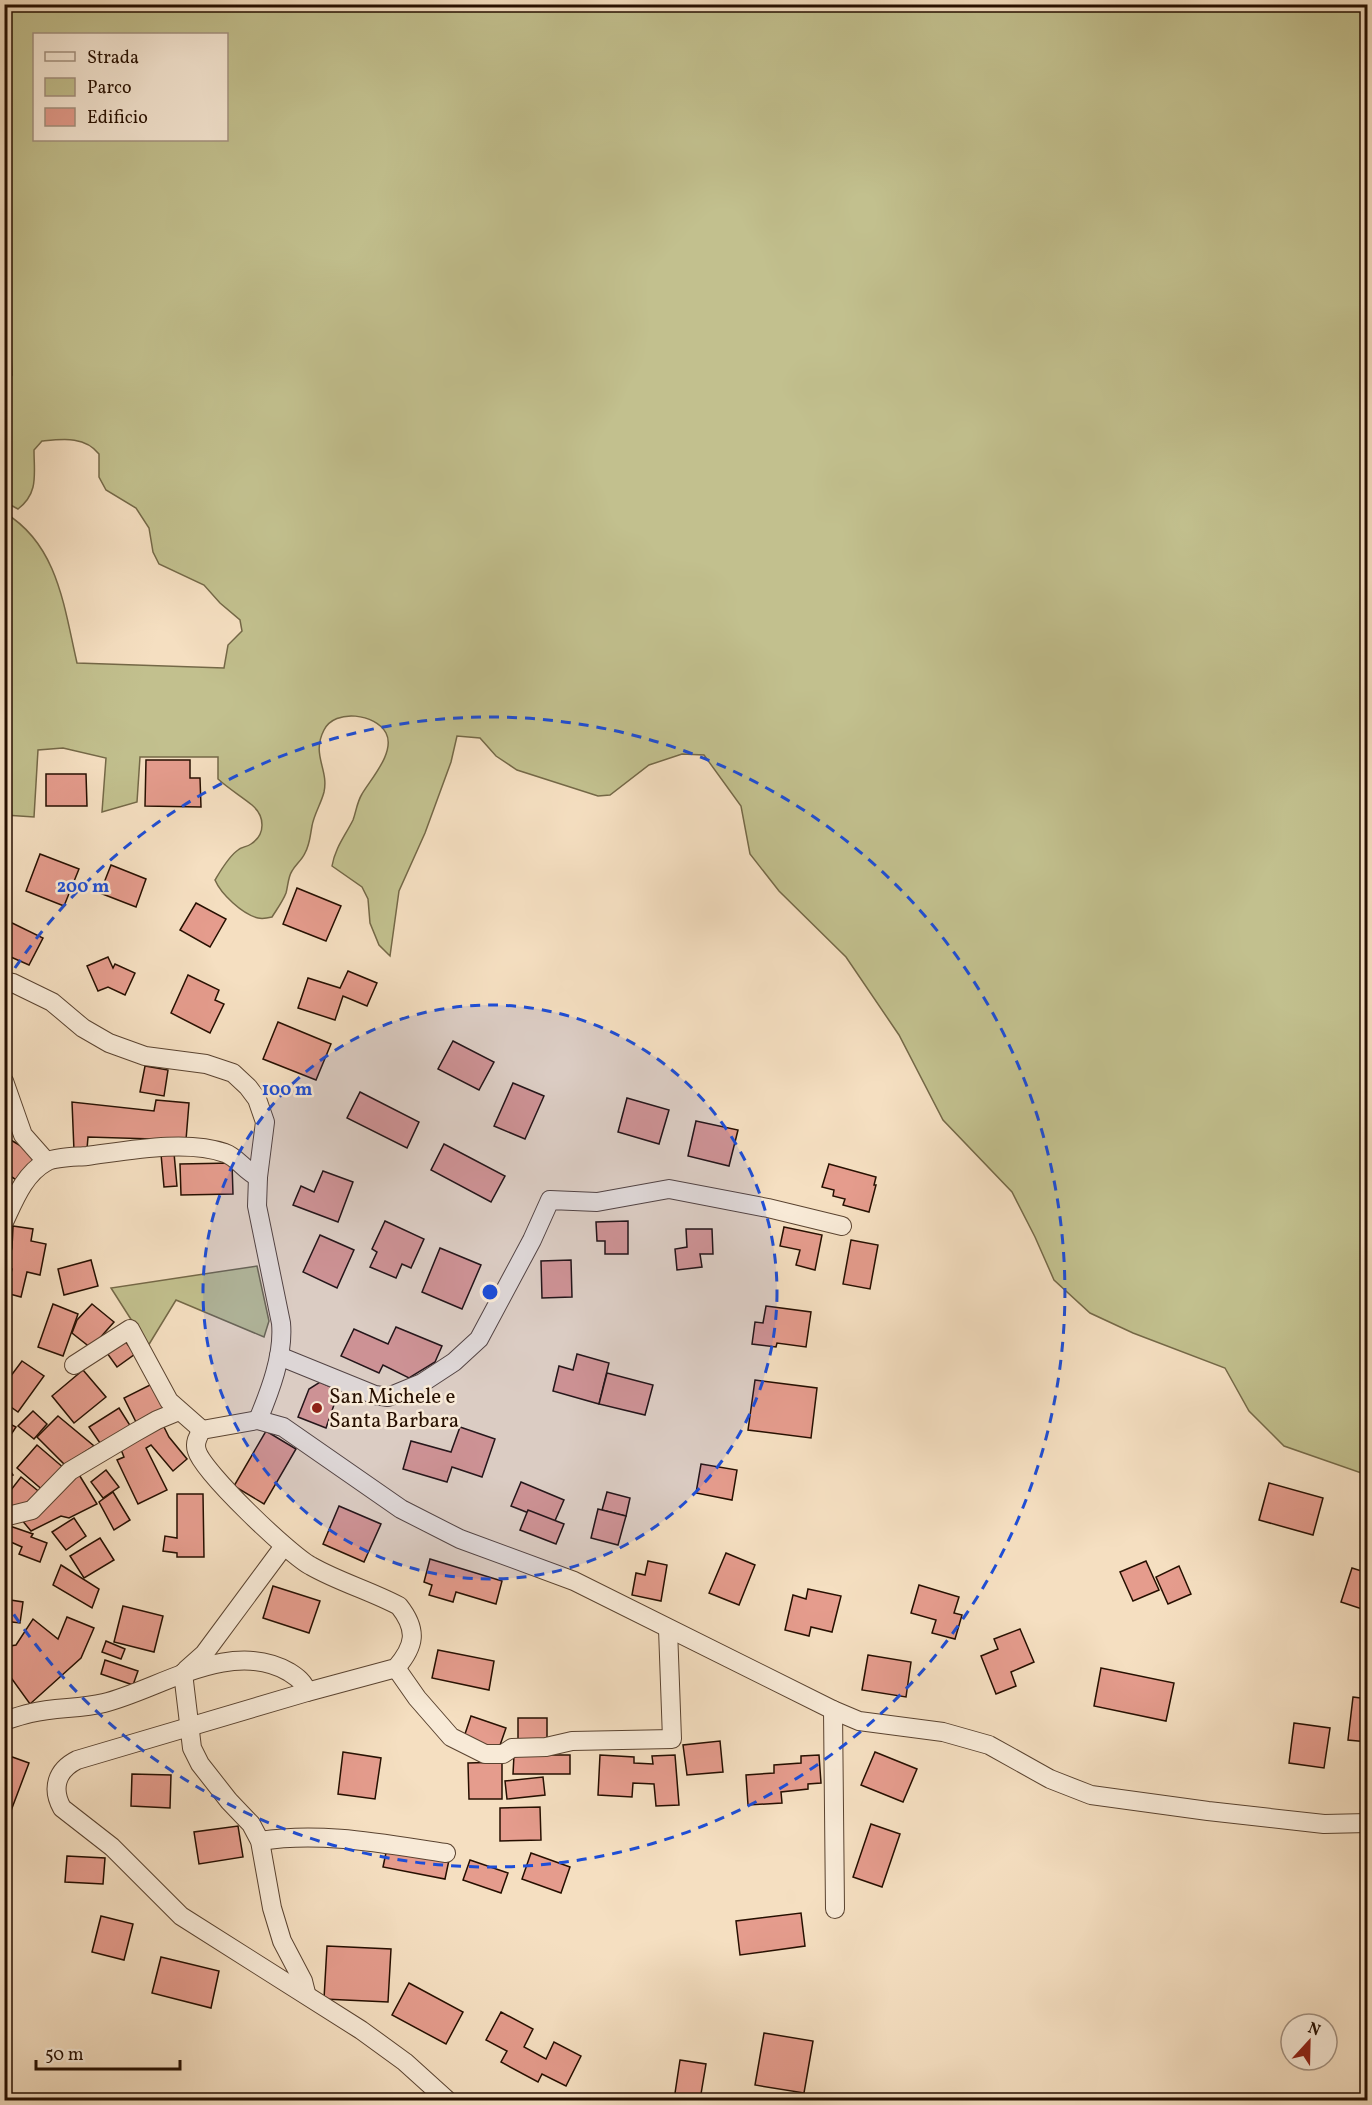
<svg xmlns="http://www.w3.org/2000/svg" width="1372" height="2105" font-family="Vollkorn,serif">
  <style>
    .green { fill: #c2c08e; stroke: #746847; stroke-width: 1.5; fill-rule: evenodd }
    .building { fill: #e59c8d; stroke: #260f00; stroke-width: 1.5 }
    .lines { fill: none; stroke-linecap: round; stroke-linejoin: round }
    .minor-casing { stroke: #5a4330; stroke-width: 20 }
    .minor { stroke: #f8ead7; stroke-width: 18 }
    .ring { fill: none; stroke: #1d4ed8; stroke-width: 3; stroke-dasharray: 10 8 }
    .poi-dot { fill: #8f2418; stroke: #f8ead7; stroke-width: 2 }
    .labels { text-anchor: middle; stroke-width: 5; stroke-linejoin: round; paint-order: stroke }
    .poi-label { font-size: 21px; fill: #260f00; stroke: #f8ead7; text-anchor: start }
    .centre { fill: #1d4ed8; stroke: #f8ead7; stroke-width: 3 }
    .ring-label { font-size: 18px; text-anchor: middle; font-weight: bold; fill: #1d4ed8; stroke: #f8ead7; stroke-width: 5; stroke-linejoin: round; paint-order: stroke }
  </style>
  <rect width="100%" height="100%" fill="#f5dfc1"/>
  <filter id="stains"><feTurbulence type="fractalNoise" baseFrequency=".00333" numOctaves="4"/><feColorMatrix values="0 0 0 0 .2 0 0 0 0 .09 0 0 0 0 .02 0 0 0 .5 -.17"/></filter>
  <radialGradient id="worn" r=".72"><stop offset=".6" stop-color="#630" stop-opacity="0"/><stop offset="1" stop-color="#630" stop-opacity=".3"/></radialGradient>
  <g class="green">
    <path d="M 5,4 L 1367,5 L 1367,1475 L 1284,1446 L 1249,1411 L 1225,1368 L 1133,1333 L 1090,1313 L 1054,1280 L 1035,1237 L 1012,1192 L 943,1120 L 899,1035 L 846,957 L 779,891 L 750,854 L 741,806 L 704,755 L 682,754 L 649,765 L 610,795 L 598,796 L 517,770 L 496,756 L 480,738 L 457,736 L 451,762 L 425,833 L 399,891 L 390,956 L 379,945 L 370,923 L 368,899 L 362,887 L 332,866 C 335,848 345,836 353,820 C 356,812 357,802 362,794 C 370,780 396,752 386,733 C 376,714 335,708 324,730 C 311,755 329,769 324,792 C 321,804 314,814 312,826 C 310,836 310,844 305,853 C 302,860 296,864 292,871 C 288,877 288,886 286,893 C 283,901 277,909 272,917 C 268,918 262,919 258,918 C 242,914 221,894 215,880 C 221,870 229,856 238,850 C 241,847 247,847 251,844 C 266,834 265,816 252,805 C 241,796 229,789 218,779 L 218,757 L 140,757 L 137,802 L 102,812 L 106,758 L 63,748 L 38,750 L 34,817 L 5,815 L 5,513 C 58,545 64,607 77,663 L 224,668 L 228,645 L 242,631 L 240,620 L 220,603 L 204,585 L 159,564 L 153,552 L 149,528 L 136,508 L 106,490 L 99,477 L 99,454 C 85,436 63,439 42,441 L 34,450 C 34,474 39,493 18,509 L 5,502 L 5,386 L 12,375 L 11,352 L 4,345 ZM 34,34 L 226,34 L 226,140 L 34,140 Z"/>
    <polygon points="257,1266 269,1321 264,1337 176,1300 148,1346 111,1288"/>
  </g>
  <g class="building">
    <polygon points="146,760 190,760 190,778 200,778 201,807 145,806"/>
    <polygon points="46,774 86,774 87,806 46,806"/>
    <polygon points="40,854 79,869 64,906 26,891"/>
    <polygon points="111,865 146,879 136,907 100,893"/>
    <polygon points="297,888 341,906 326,941 283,924"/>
    <polygon points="196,903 226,919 210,947 180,930"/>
    <polygon points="6,920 43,938 29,965 4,954"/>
    <polygon points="108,957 113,968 115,964 135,973 125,995 108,987 98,991 87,966"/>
    <polygon points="348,971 377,983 367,1006 343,996 335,1020 298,1008 308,978 340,988"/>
    <polygon points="188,975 219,990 215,1000 224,1004 210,1033 171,1013"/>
    <polygon points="278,1022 331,1044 316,1080 263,1059"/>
    <polygon points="453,1041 494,1062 479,1090 438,1069"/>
    <polygon points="145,1066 168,1070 164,1096 140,1092"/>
    <polygon points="513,1083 544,1096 525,1139 494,1126"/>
    <polygon points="360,1092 419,1122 407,1148 347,1118"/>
    <polygon points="627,1098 669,1110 659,1144 618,1132"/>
    <polygon points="156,1100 189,1103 186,1140 88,1137 87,1149 74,1151 72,1102 154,1111"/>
    <polygon points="696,1121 738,1130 729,1166 688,1156"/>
    <polygon points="4,1136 38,1156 21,1183 4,1172"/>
    <polygon points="444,1144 505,1176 491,1202 431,1170"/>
    <polygon points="174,1153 177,1186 164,1187 161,1154"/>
    <polygon points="232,1163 233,1194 181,1195 180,1164"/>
    <polygon points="829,1164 876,1177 874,1185 876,1185 869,1212 843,1205 845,1199 833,1196 834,1190 822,1187"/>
    <polygon points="323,1171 353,1182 338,1222 293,1205 301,1186 314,1192"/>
    <polygon points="4,1181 16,1186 4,1202"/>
    <polygon points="385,1221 424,1239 411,1268 402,1264 396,1278 370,1267 377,1252 372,1249"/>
    <polygon points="628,1221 628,1254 605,1254 605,1241 597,1241 596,1222"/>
    <polygon points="13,1226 33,1229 31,1241 46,1244 40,1275 27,1272 21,1297 6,1293 12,1269 7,1268 12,1248"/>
    <polygon points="784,1227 822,1235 815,1270 796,1265 800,1250 780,1246"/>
    <polygon points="686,1229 712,1229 713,1254 700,1254 702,1267 677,1270 675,1249 687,1247"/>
    <polygon points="320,1235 354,1250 337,1288 303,1272"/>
    <polygon points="851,1240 878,1245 870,1289 843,1284"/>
    <polygon points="440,1248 481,1265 462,1309 422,1292"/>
    <polygon points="91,1260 98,1286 64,1295 58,1269"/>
    <polygon points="571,1260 572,1297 542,1298 541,1261"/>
    <polygon points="53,1304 78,1314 63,1356 38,1347"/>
    <polygon points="92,1304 114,1322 91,1348 72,1333 77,1320"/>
    <polygon points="766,1306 811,1312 806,1347 777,1343 776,1347 752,1344 755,1322 763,1323"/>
    <polygon points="396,1327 442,1346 435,1362 409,1378 383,1365 379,1373 341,1356 354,1329 388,1344"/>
    <polygon points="125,1341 135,1354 117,1367 107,1353"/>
    <polygon points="577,1354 609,1363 599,1404 553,1391 559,1366 573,1370"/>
    <polygon points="22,1361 44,1376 18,1412 4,1402 4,1385"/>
    <polygon points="83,1370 106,1397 74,1423 52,1396"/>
    <polygon points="607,1373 653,1385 645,1415 599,1404"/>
    <polygon points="755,1380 817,1388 811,1438 748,1430"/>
    <polygon points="320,1382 331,1387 336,1399 326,1428 298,1417 309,1389"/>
    <polygon points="154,1383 167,1408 137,1424 124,1398"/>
    <polygon points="119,1408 131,1427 102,1446 89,1427"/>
    <polygon points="33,1411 47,1424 34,1439 18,1426"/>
    <polygon points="58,1416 94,1446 65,1465 37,1437"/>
    <polygon points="4,1421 16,1427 4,1445"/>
    <polygon points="162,1423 169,1437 187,1459 173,1471 151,1445 146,1448 167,1490 138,1504 117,1460 124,1457 120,1447"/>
    <polygon points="460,1427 495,1439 482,1477 452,1467 447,1482 403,1469 411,1441 451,1452"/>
    <polygon points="266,1431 296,1449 264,1504 234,1486"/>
    <polygon points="37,1445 65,1469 45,1492 17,1468"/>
    <polygon points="4,1462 13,1475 4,1480"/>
    <polygon points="701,1464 737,1470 732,1500 696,1493"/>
    <polygon points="106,1470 119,1487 103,1498 91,1482"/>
    <polygon points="78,1473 97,1504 69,1518 61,1516 31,1531 21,1519"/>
    <polygon points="21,1477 42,1494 25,1510 4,1515 4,1499"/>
    <polygon points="521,1482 564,1500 554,1523 511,1506"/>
    <polygon points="1269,1483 1323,1498 1313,1535 1259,1520"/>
    <polygon points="113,1492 130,1520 114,1530 99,1502"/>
    <polygon points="607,1492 630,1498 626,1516 602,1510"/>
    <polygon points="177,1494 203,1494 204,1557 177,1557 177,1553 163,1551 165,1536 177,1538"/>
    <polygon points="339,1506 381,1524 364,1562 323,1544"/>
    <polygon points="598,1509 626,1516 618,1545 591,1538"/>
    <polygon points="528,1510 564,1524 556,1544 520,1530"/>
    <polygon points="74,1518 86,1536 66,1550 52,1532"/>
    <polygon points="4,1524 33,1534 31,1537 47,1543 40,1562 19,1554 22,1547 4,1539"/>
    <polygon points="100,1538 114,1560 84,1578 70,1556"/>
    <polygon points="726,1553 755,1565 739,1605 709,1593"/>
    <polygon points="430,1559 502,1581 496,1604 456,1592 453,1602 429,1595 432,1585 424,1582"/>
    <polygon points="648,1561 667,1565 661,1601 632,1595 636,1573 645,1575"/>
    <polygon points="1146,1561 1159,1590 1133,1601 1120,1572"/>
    <polygon points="61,1565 99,1589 92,1608 53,1585"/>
    <polygon points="1179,1566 1191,1594 1168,1604 1156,1577"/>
    <polygon points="1352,1568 1368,1573 1368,1611 1341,1602"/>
    <polygon points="919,1585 959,1597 954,1613 962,1615 955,1639 932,1633 936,1620 911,1613"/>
    <polygon points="273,1586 320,1601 309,1633 263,1618"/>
    <polygon points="808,1589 841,1596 832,1632 811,1627 809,1636 785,1630 793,1595 806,1599"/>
    <polygon points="4,1599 23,1602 20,1623 4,1621"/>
    <polygon points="123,1606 163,1616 154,1652 114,1642"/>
    <polygon points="67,1617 94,1628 81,1658 30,1704 4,1668 4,1647 16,1645 33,1619 58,1639"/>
    <polygon points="1020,1629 1034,1662 1011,1672 1016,1686 996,1694 981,1656 998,1649 994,1639"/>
    <polygon points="106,1641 125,1649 121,1659 102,1652"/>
    <polygon points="438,1650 494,1661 489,1690 432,1678"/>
    <polygon points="868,1655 911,1662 906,1697 862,1690"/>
    <polygon points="105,1660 138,1671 133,1685 101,1674"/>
    <polygon points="1101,1668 1174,1683 1166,1721 1094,1706"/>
    <polygon points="1353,1697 1368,1699 1368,1742 1348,1740"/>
    <polygon points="471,1716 506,1728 498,1751 463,1740"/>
    <polygon points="518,1718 547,1718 547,1741 518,1742"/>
    <polygon points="1294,1723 1330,1728 1324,1768 1289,1763"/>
    <polygon points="720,1741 723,1772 687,1775 683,1745"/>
    <polygon points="343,1752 381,1758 375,1799 338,1794"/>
    <polygon points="875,1752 917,1769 903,1802 861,1785"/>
    <polygon points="4,1754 29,1763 6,1824 4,1823"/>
    <polygon points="514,1755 570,1755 570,1774 513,1774"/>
    <polygon points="600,1755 634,1757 634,1763 653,1764 652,1756 675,1755 679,1805 656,1806 654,1784 633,1783 632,1797 598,1795"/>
    <polygon points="819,1755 821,1783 808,1784 808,1789 781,1792 782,1803 748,1805 746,1775 774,1773 774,1765 801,1763 801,1756"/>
    <polygon points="502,1762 502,1799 469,1799 468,1763"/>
    <polygon points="132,1774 171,1775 170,1808 131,1806"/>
    <polygon points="543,1777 545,1795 507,1799 505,1781"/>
    <polygon points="540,1807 541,1840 500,1841 500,1808"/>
    <polygon points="871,1824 900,1834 882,1887 853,1877"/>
    <polygon points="238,1826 243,1857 199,1864 194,1832"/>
    <polygon points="387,1848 449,1860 445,1879 383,1867"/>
    <polygon points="531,1853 570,1867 561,1893 522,1879"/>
    <polygon points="67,1856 105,1858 103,1884 65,1882"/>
    <polygon points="470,1860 508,1873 501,1893 463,1880"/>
    <polygon points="801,1913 805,1946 740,1955 736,1921"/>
    <polygon points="101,1916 133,1924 124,1960 92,1952"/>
    <polygon points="327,1946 391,1949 388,2002 324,1999"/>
    <polygon points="161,1957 219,1971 211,2008 152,1993"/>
    <polygon points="409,1983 463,2012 446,2044 392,2015"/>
    <polygon points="501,2012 533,2029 524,2047 546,2059 554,2042 581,2056 566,2086 542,2074 538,2082 501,2062 507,2051 486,2040"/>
    <polygon points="764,2033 813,2041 804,2093 755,2085"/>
    <polygon points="680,2060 706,2064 700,2100 674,2100"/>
    <polygon points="599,2095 630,2100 598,2100"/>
  </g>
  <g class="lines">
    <g class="minor-casing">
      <g id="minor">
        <path d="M 4,981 L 13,983 L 52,1002 L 83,1028 L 109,1043 L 145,1056 L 206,1064 L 233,1073 L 248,1087 L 257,1099 L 265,1122 L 258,1177 L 257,1206 L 281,1323 C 284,1355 270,1391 258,1420"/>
        <polyline points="4,1081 23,1135 46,1161"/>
        <path d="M 4,1222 C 14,1201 24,1174 46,1162 C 54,1157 76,1157 87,1156 C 126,1151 186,1139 225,1153 C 237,1157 245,1171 258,1177"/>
        <polyline points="279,1356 375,1395 388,1397 422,1383 454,1362 479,1339 532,1240 550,1200 597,1202 669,1189 768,1208 842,1226"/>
        <polyline points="74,1365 130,1329 169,1401 202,1430"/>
        <polyline points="4,1517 32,1510 70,1471 134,1433 157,1420 179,1411"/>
        <polyline points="396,1668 417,1698 451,1737 485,1754 503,1754 512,1748 546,1747 572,1741 672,1739 668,1629"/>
        <polyline points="186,1670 204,1654 284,1546"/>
        <polyline points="183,1673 192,1748 200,1764 229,1801 251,1824 260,1841 272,1908 282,1941 303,1981 306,1993"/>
        <polyline points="833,1710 835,1909"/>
        <path d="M 4,1721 C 13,1718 22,1715 31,1713 C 55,1707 80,1709 104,1703 C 160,1689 230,1638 289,1672 C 297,1677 304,1682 307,1692"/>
        <path d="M 260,1841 C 322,1831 385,1844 446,1853"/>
        <path d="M 447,2100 L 405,2062 L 361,2030 L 181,1916 L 112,1847 L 62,1808 C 51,1788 57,1770 77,1760 L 307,1692 L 396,1668 C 415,1646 418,1630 399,1606 C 371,1591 339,1582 311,1566 C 290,1555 203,1472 197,1451 C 194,1443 198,1436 202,1430 L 258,1420 L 283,1427 L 401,1509 L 460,1539 L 574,1581 L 833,1710 L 859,1721 L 943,1732 L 989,1745 L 1050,1779 L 1091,1795 L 1208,1811 L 1324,1824 L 1368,1823"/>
      </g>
    </g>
    <use href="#minor" class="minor"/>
  </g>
  <circle cx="490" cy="1292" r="287" fill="#1d4ed8" fill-opacity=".12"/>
  <g class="ring">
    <circle cx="490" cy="1292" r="287"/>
    <path d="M5 983A575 575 0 1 1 5 1601"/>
  </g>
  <circle class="poi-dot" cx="317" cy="1408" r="6"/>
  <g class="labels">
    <g class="poi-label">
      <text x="329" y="1403">San Michele e<tspan x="329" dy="24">Santa Barbara</tspan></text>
    </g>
  </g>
  <circle cx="490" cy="1292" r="9" class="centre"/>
  <g class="ring-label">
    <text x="83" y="892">200 m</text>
    <text x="287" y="1095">100 m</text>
  </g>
  <rect width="1372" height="2105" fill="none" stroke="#f5dfc1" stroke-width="24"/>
  <rect x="6" y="6" width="1360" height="2093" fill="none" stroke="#260f00" stroke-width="3"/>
  <rect x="12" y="12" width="1348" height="2081" fill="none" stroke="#260f00" stroke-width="1.5"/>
  <rect x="33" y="33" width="195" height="108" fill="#f8ead7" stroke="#a49281" stroke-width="1.5"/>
  <rect x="45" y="52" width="30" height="9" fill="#f8ead7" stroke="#a49281" stroke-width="1.5"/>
  <text x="87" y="63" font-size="18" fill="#260f00">Strada</text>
  <rect x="45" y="78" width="30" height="18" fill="#c2c08e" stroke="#a49281" stroke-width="1.5"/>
  <text x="87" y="93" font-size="18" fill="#260f00">Parco</text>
  <rect x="45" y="108" width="30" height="18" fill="#e59c8d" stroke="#a49281" stroke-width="1.5"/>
  <text x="87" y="123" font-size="18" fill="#260f00">Edificio</text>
  <g transform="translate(1309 2042) rotate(22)"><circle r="28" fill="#f8ead7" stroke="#a49281" stroke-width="1.5"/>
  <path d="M0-4.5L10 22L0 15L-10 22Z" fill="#8f2418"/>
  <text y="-9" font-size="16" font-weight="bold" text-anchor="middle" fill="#260f00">N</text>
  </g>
  <path d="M36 2060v9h144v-9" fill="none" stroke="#260f00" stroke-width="3"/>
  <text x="45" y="2060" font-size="18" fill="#260f00" stroke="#f8ead7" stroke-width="4.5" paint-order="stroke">50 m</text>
  <rect width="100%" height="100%" filter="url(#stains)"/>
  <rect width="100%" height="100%" fill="url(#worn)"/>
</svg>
